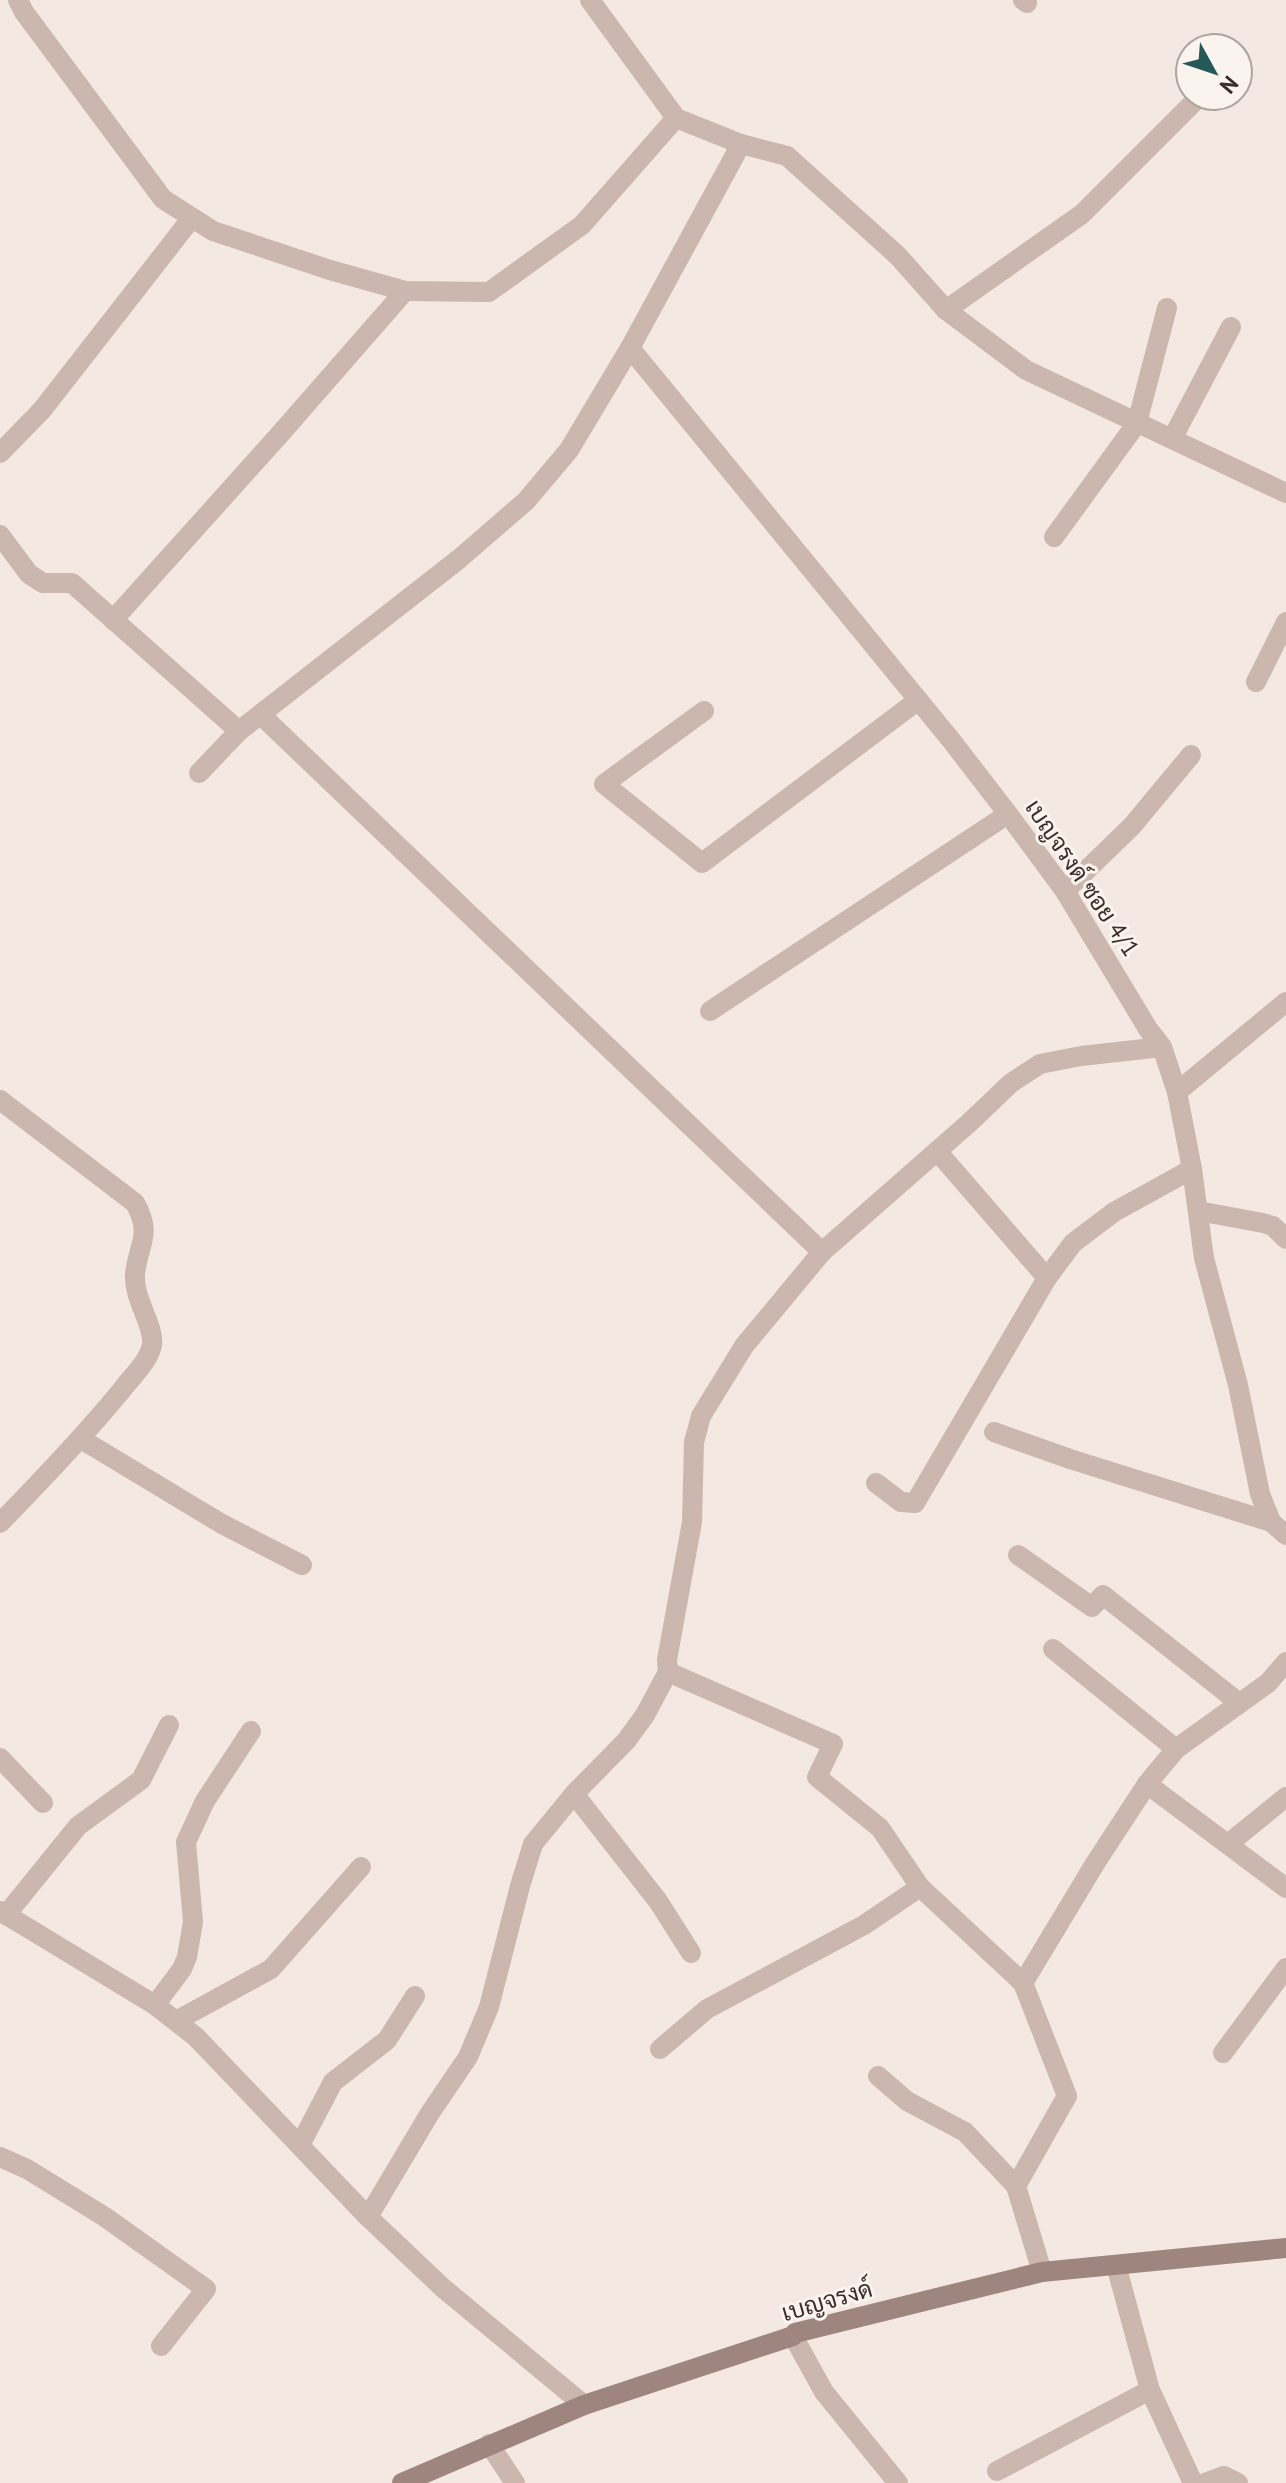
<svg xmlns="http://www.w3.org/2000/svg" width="1286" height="2483" font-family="'PT Sans',Sarabun,sans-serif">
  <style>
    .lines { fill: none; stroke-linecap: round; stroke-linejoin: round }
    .street { stroke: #cbb7ae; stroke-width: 20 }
    .secondary { stroke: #9e867f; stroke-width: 20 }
    .labels { text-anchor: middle; stroke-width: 6; stroke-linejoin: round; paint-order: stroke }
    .street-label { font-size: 24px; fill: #3a2e2c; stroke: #faf3ee }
  </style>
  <rect width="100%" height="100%" fill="#f3e8e2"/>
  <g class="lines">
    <g class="street">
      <polyline points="18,0 24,12 163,199 213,231 330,270 405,291 489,292 582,225 676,118"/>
      <polyline points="590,0 676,118 741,144 787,156 898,256 946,310 1026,370 1286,493"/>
      <polyline points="1023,0 1027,3"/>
      <polyline points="946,310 1082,214 1196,100"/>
      <polyline points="630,348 951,740 1008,814 1065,891 1148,1029 1162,1047 1177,1092 1192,1169 1204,1258 1238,1385 1260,1494 1271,1522 1286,1535"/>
      <polyline points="1172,439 1231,327"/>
      <polyline points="0,453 42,410 191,219"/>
      <polyline points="0,535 29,574 43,583 72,583 239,731"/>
      <polyline points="1054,537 1137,423 1167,308"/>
      <polyline points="113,620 281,433 405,291"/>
      <polyline points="1256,682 1286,622"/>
      <polyline points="704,711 604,784 702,863 917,701"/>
      <polyline points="261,715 822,1252"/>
      <polyline points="199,773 239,731 459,559 526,501 569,450 630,348 741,144"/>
      <polyline points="1065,891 1132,826 1191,755"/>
      <polyline points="710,1011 1008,814"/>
      <polyline points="1177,1092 1286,1002"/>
      <path d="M 0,1100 L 135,1203 C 153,1235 138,1244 135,1274 C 133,1299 155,1326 152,1345 C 148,1363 131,1377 121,1391 C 83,1437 42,1480 0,1523"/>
      <polyline points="937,1151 1047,1278"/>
      <polyline points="1198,1211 1263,1223 1273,1226 1286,1239"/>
      <polyline points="994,1432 1070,1459 1271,1522"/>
      <polyline points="81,1439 222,1524 302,1565"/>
      <polyline points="876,1483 901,1502 915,1503 1047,1278 1073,1243 1114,1212 1192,1169"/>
      <polyline points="1018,1555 1092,1607 1103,1595 1238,1702"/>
      <polyline points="1053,1649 1176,1749"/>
      <polyline points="668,1672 833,1744 817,1777 880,1828 920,1887 1023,1983"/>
      <polyline points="0,1758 43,1803"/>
      <polyline points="1147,1784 1286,1888"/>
      <polyline points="574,1794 658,1901 691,1953"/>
      <polyline points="1228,1844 1286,1797"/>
      <polyline points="0,1911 155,2005 196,2037 368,2217 443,2288 584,2405"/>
      <polyline points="6,1915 78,1826 141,1780 169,1725"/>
      <polyline points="155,2005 182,1969 187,1957 193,1922 186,1842 205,1801 251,1731"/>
      <polyline points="176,2021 271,1969 361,1867"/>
      <polyline points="660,2049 707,2009 864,1925 920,1887"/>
      <polyline points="1223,2053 1286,1968"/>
      <polyline points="878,2076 907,2101 965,2132 1016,2186"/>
      <polyline points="300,2145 333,2082 387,2040 415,1996"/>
      <polyline points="0,2157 27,2169 105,2217 206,2289 161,2346"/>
      <polyline points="368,2217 430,2113 468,2057 489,2007 520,1886 533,1844 574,1794 626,1741 645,1715 668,1672 667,1660 692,1522 694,1442 701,1416 744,1346 822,1252 969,1123 1011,1083 1040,1064 1081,1056 1162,1047"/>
      <polyline points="1116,2265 1150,2390 1193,2483"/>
      <polyline points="1042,2272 1016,2186 1067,2096 1023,1983 1096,1862 1147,1784 1176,1749 1268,1683 1286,1662"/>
      <polyline points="793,2336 824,2392 898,2483"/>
      <polyline points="489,2444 515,2483"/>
      <polyline points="997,2471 1150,2390"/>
      <polyline points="1205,2483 1224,2476 1238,2483"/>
    </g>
    <polyline class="secondary" points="402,2483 584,2405 793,2336 795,2333 1042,2272 1286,2248"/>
  </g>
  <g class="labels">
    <g class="street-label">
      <text transform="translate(1082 878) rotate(56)" y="8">เบญจรงด์ ซอย 4/1</text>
      <text transform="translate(827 2301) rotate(-16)" y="8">เบญจรงด์</text>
    </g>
  </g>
  <g transform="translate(1214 72) rotate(130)"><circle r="38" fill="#faf3ee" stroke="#ada4a0" stroke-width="2"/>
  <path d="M0-6L14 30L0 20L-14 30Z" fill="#235956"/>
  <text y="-12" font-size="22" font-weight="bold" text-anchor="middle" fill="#3a2e2c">N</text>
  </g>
</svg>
